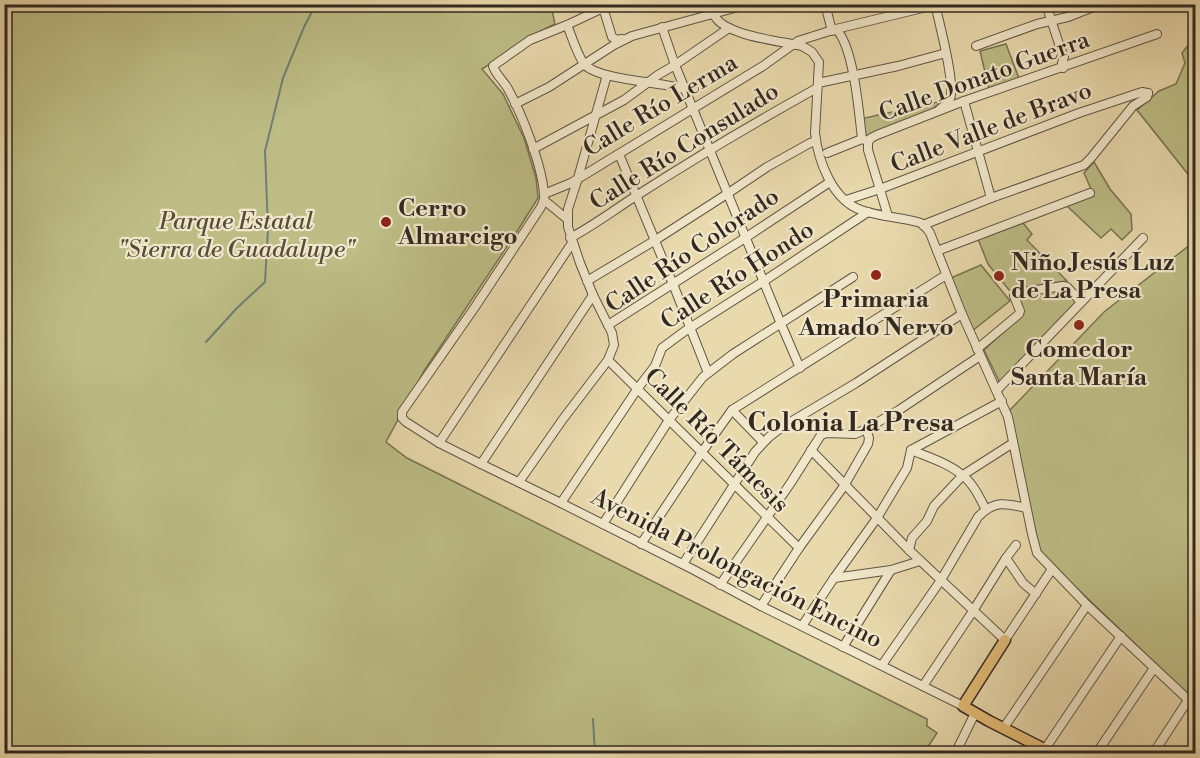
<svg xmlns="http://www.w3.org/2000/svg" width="1200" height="758" font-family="'Libre Bodoni',serif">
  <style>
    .green { fill: #bdbd85; stroke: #787353; stroke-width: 1.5 }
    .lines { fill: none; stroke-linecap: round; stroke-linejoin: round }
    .stream { stroke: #6f8074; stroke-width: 2 }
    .minor-casing { stroke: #605544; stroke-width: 10 }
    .major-casing { stroke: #332921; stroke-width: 13 }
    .minor { stroke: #f1e7ca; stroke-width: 8 }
    .major { stroke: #e4bd76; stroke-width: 10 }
    .poi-dot { fill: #8f2418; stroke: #f1e7ca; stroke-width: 2 }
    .labels { text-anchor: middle; stroke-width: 4.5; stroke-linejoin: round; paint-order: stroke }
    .street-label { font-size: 24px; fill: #332921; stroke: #f1e7ca }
    .poi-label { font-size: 24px; font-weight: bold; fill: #332921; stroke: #f1e7ca; text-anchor: start }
    .park-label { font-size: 24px; font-style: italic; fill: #564e3a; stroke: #f1e7ca }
    .neighbourhood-label { font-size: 26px; font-weight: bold; fill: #332921; stroke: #f1e7ca }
  </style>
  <rect width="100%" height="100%" fill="#e9daad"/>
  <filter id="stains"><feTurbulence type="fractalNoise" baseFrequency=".00333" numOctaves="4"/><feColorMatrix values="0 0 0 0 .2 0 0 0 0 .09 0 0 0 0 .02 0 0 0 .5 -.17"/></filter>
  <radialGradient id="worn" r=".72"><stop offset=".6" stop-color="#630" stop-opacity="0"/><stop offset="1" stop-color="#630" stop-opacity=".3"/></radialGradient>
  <g class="green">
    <polygon points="4,5 551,5 555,24 537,33 482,69 503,94 524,138 536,178 538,198 518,230 424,371 386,442 407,458 927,719 927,726 937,733 924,753 5,753"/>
    <polygon points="1195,37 1195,183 1137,110 1159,91 1176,84 1185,63 1182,53"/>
    <polygon points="1006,44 1020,81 989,89 980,51"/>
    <polygon points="942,101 925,116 861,142 860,119"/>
    <polygon points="1094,162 1110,189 1131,214 1132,230 1122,240 1111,229 1101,238 1066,205 1094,196 1084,173"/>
    <polygon points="1023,223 1032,234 1027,240 1067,281 1009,290 988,264 978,239"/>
    <polygon points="1195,241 1195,701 1040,553 1010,410 1104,312"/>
    <polygon points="981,265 1010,301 972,331 951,278"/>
    <polygon points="1064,290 1079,304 1000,383 984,350 1022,315 1015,295"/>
  </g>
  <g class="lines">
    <g class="stream">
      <polyline points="206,342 237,308 265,282 268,229 265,151 283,78 304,27 316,4"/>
      <polyline points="593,719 595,754"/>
    </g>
    <g class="minor-casing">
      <g id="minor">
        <polyline points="602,4 612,37 617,40 622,39"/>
        <path d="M 712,4 C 712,9 712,14 716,18 C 729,36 780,41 802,46 L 812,52 L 819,62 L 815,133 C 818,160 832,200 861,210 C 880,217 901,217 921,223 L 927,229 L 930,233 L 962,314 L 1008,417 L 1032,534 L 1037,553 L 1087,605 L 1196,707"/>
        <polyline points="825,4 832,31"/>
        <path d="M 935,4 C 939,22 956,85 950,99 C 948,103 944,106 940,109"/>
        <polyline points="1046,4 1059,44 1064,57 1062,63 1063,68"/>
        <path d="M 603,8 L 567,25 L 530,40 L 493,66 C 495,74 504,81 508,89 C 522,114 542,165 544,194 C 545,199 543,203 541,207 L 475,307 L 402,412 L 402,418 L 406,422 L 439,443 L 481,464 L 561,503 L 694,570 L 761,606 L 963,706"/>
        <path d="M 567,25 C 572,37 577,54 584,64 C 597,80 662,82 684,89"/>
        <polyline points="662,27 675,65 781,324 800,368"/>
        <path d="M 836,29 C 854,47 859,113 862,139"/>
        <polyline points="976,46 1037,24 1068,17 1101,4"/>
        <polyline points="818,83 898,66 946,53"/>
        <polyline points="964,101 991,198"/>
        <polyline points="515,104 549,87 614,45 632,36 749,4"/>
        <polyline points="868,142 871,138 877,135 964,101 1157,34"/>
        <polyline points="868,142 868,150 888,216"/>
        <polyline points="533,149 624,100 658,75 675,65 729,28"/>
        <polyline points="827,153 862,139 865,140"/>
        <polyline points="619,154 673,284 708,373"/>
        <polyline points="544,194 571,183 763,66 798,41 836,29 935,5"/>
        <polyline points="544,200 567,219"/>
        <polyline points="846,200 880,189 1079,113 1142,92 1148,93"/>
        <polyline points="923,225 991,198 1084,165 1091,158 1133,106 1147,97 1148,93"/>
        <path d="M 570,238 C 593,226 614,210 636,196 C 695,158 756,122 817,88"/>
        <polyline points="937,251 1090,193"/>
        <polyline points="587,281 654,241 727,194 767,167 810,143 816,141"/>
        <polyline points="608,325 745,238 830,182"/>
        <polyline points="977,349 1019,314 1020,311 1014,296 1016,293 1063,286 1067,287 1081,302"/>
        <polyline points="608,360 799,548"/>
        <polyline points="997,390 1143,238"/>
        <polyline points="732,410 763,442"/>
        <polyline points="439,443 572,243"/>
        <polyline points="811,450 909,550 1005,640 1052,569"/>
        <path d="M 911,450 C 928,457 948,463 962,475 C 973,483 980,498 986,510"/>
        <polyline points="481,464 593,295"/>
        <polyline points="519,482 563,419 608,360 614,345 612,333 593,295 580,263 568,227 568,209 578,178 607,75"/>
        <polyline points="561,503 638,388 655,366 662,348 685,331 764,281 868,212"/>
        <polyline points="603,524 669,420 703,377 733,354 853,277"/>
        <polyline points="641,544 702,452 732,410 946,275"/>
        <polyline points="909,550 912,538 927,521 934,506 963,475 1013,443"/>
        <polyline points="1006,558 1023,583 1036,594"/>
        <polyline points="683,564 755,452 769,437 782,427 856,383 962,314"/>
        <polyline points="834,578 891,570 920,561"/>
        <polyline points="720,585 790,484 821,435 827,433 855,434 866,429 899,410 980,356"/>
        <polyline points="761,606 799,548 844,486 868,444 869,438 866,429"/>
        <polyline points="802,626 834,578 877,518 907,468 911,450 1002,401"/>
        <polyline points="843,647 891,570"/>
        <path d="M 882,665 L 941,580 L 978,517 C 994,500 1006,503 1026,508"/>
        <polyline points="923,686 973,611 1006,558 1016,545"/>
        <polyline points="1003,729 1087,605"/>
        <polyline points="1045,749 1121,636"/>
        <polyline points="955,754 975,713"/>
        <polyline points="1096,754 1154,668"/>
        <polyline points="1153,754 1188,700"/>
      </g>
    </g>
    <g class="major-casing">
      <polyline id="major" points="1005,640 963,706 989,721 1054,754"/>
    </g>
    <use href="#minor" class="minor"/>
    <use href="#major" class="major"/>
  </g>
  <g class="poi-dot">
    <circle cx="386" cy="222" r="6"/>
    <circle cx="876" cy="275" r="6"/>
    <circle cx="999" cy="276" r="6"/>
    <circle cx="1079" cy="325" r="6"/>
  </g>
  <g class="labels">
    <g class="street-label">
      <text transform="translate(984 76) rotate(-20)" y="8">Calle Donato Guerra</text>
      <text transform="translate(660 105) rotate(-31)" y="8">Calle Río Lerma</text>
      <text transform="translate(991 127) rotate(-21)" y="8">Calle Valle de Bravo</text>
      <text transform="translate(684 146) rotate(-32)" y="8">Calle Río Consulado</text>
      <text transform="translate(692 250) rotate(-34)" y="8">Calle Río Colorado</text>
      <text transform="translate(737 275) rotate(-33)" y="8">Calle Río Hondo</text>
      <text transform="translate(717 440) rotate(45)" y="8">Calle Río Támesis</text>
      <text transform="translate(737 568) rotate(27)" y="8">Avenida Prolongación Encino</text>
    </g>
    <g class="poi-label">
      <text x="398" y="216">Cerro<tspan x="398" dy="28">Almarcigo</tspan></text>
      <text x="1011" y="270">Niño Jesús Luz<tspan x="1011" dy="28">de La Presa</tspan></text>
      <text x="876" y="307" text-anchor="middle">Primaria<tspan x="876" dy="28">Amado Nervo</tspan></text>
      <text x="1079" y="357" text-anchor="middle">Comedor<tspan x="1079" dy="28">Santa María</tspan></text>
    </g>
    <g class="park-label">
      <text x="236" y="229">Parque Estatal<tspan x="236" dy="28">"Sierra de Guadalupe"</tspan></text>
    </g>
    <g class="neighbourhood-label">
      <text x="851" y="431">Colonia La Presa</text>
    </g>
  </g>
  <rect width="1200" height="758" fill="none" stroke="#e9daad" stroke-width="24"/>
  <rect x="6" y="6" width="1188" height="746" fill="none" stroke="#332921" stroke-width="3"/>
  <rect x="12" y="12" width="1176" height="734" fill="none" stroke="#332921" stroke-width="1.5"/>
  <rect width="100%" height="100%" filter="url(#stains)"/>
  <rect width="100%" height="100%" fill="url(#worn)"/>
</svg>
